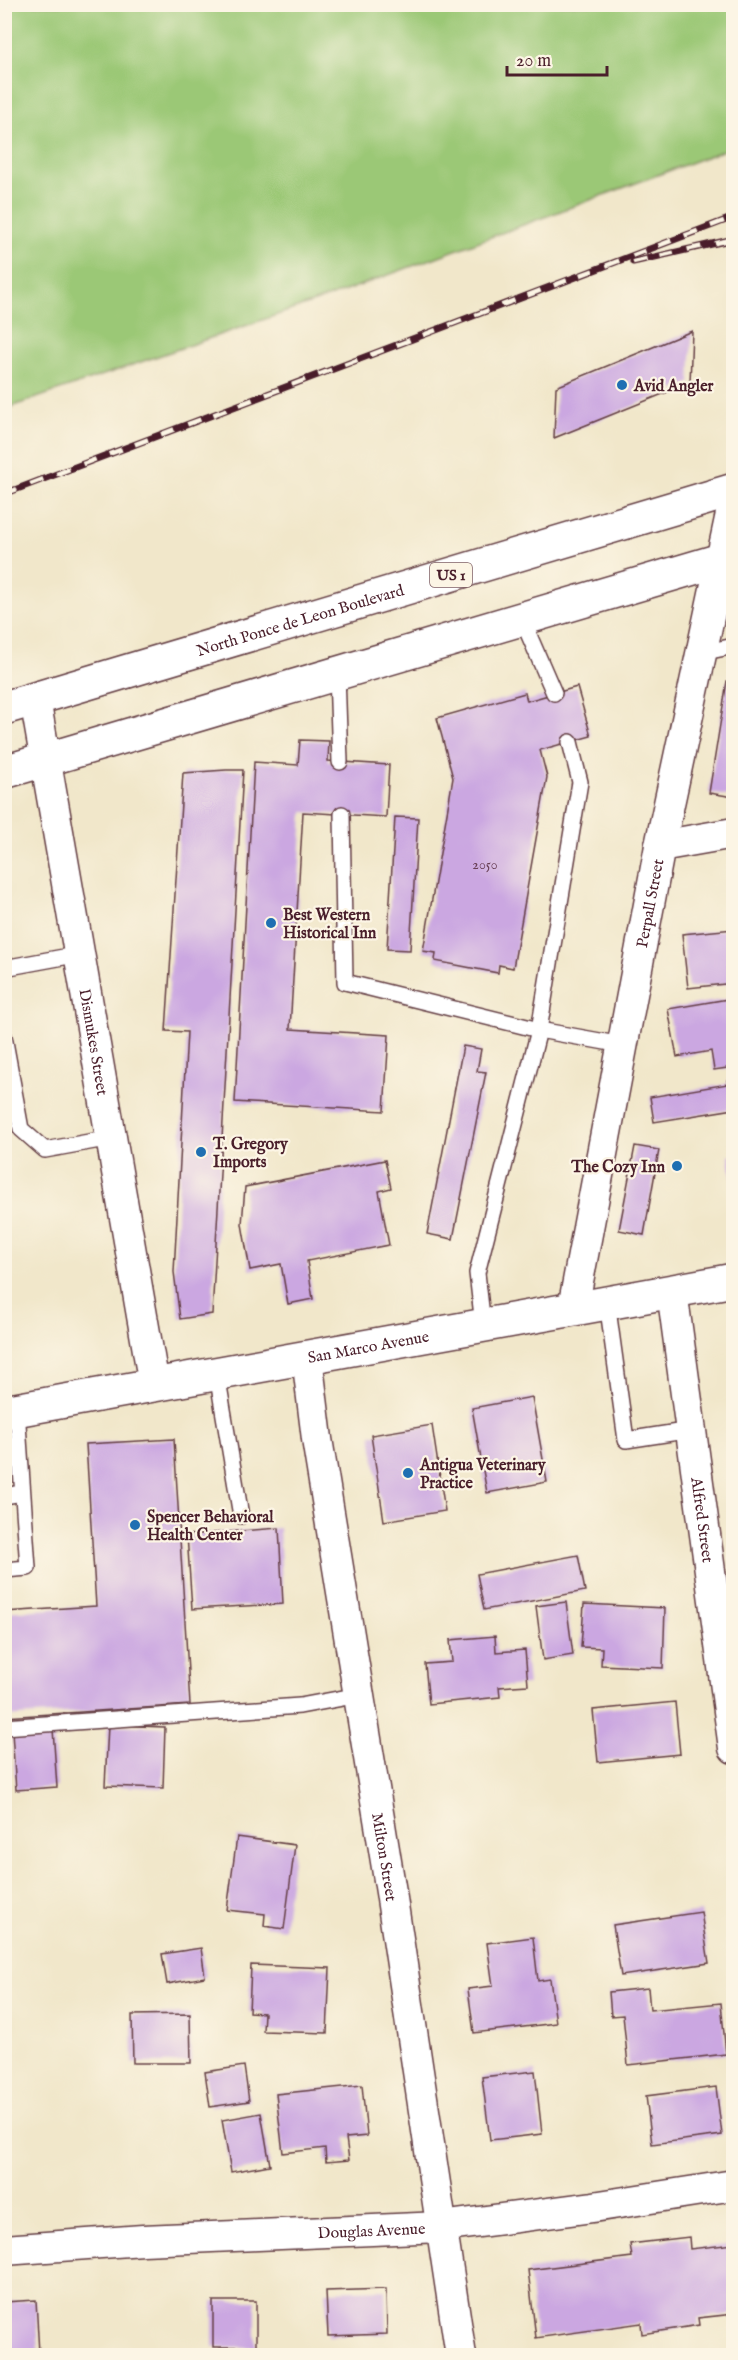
<svg xmlns="http://www.w3.org/2000/svg" width="738" height="2360" font-family="'IM FELL English',serif">
  <style>
    .green { fill: #9bc876; stroke: #727450; stroke-width: 1.5 }
    .building { fill: #cba7e1 }
    .lines { fill: none; stroke-linecap: round; stroke-linejoin: round }
    .service-casing { stroke: #633d43; stroke-width: 18 }
    .minor-casing { stroke: #633d43; stroke-width: 33 }
    .secondary-casing { stroke: #633d43; stroke-width: 36 }
    .trunk-casing { stroke: #633d43; stroke-width: 36 }
    .service { stroke: #fff; stroke-width: 15 }
    .minor { stroke: #fff; stroke-width: 30 }
    .secondary { stroke: #fff; stroke-width: 33 }
    .trunk { stroke: #fff; stroke-width: 33 }
    .rail-casing { stroke: #4a1f2b; stroke-width: 7 }
    .rail { stroke: #fcf5e5; stroke-width: 4.5; stroke-dasharray: 14; stroke-linecap: butt }
    .poi-dot { fill: #1f6fb2; stroke: #fcf5e5; stroke-width: 2 }
    .labels { text-anchor: middle; stroke-width: 4.5; stroke-linejoin: round; paint-order: stroke }
    .number-label { font-size: 14px; fill: #6a4158 }
    .shield { fill: #fcf5e5; stroke: #7f5f63; stroke-width: 1.5 }
    .shield-label { font-size: 15px; font-weight: bold; fill: #4a1f2b }
    .poi-label { font-size: 16px; font-weight: bold; fill: #4a1f2b; stroke: #fcf5e5; text-anchor: start }
    .street-label { font-size: 16px; fill: #4a1f2b; stroke: #fcf5e5 }
  </style>
  <rect width="100%" height="100%" fill="#fcf5e5"/>
  <filter id="ink" filterUnits="userSpaceOnUse"><feTurbulence type="fractalNoise" baseFrequency=".0167" numOctaves="2"/><feDisplacementMap in="SourceGraphic" scale="12" xChannelSelector="R" yChannelSelector="G"/><feConvolveMatrix kernelMatrix="1 2 1 2 8 2 1 2 1" color-interpolation-filters="sRGB"/></filter>
  <filter id="wash" filterUnits="userSpaceOnUse"><feTurbulence type="fractalNoise" baseFrequency=".008" numOctaves="4" result="noise"/><feDisplacementMap in="SourceGraphic" scale="24" xChannelSelector="R" yChannelSelector="G"/><feGaussianBlur stdDeviation="1.35" result="paint"/><feColorMatrix in="noise" values="0 0 0 0 0 0 0 0 0 0 0 0 0 0 0 0 0 1.4 0 .05"/><feComposite in="paint" operator="in"/></filter>
  <g filter="url(#wash)">
    <rect width="100%" height="100%" fill="#f1e7ca"/>
    <polygon class="green" points="4,5 733,5 733,147 329,297 5,409"/>
    <g id="blocks">
      <g class="building">
        <polygon points="692,331 690,383 554,438 556,387"/>
        <polygon points="727,681 734,682 734,797 709,793"/>
        <polygon points="577,687 591,736 540,750 547,777 513,968 499,965 498,973 435,961 436,953 423,951 453,778 437,718 525,693 527,701"/>
        <polygon points="300,740 329,741 328,761 389,765 386,817 303,812 290,1029 389,1035 384,1111 235,1102 254,762 298,765"/>
        <polygon points="226,770 243,770 212,1314 180,1319 174,1272 187,1032 166,1031 183,773"/>
        <polygon points="395,817 418,818 410,950 387,949"/>
        <polygon points="734,929 734,983 688,988 682,934"/>
        <polygon points="734,998 734,1067 714,1070 711,1051 677,1057 668,1009"/>
        <polygon points="463,1046 481,1049 477,1071 486,1072 453,1239 427,1234"/>
        <polygon points="734,1079 734,1109 654,1122 650,1097 728,1084 727,1080"/>
        <polygon points="635,1146 659,1150 644,1235 619,1230"/>
        <polygon points="734,1155 734,1179 732,1179 729,1156"/>
        <polygon points="385,1160 391,1188 379,1191 389,1245 307,1261 313,1299 288,1304 281,1264 250,1270 242,1224 245,1187"/>
        <polygon points="532,1397 547,1482 487,1493 472,1408"/>
        <polygon points="432,1425 445,1511 384,1521 371,1435"/>
        <polygon points="174,1439 190,1705 4,1717 4,1612 96,1606 86,1444"/>
        <polygon points="279,1528 283,1604 192,1609 187,1535"/>
        <polygon points="578,1555 585,1591 484,1610 477,1574"/>
        <polygon points="566,1602 573,1655 543,1660 536,1606"/>
        <polygon points="584,1604 665,1608 663,1668 601,1665 602,1648 581,1647"/>
        <polygon points="495,1636 496,1652 525,1650 528,1685 499,1687 500,1697 429,1704 425,1664 452,1662 450,1640"/>
        <polygon points="675,1702 680,1754 598,1762 593,1710"/>
        <polygon points="108,1725 165,1727 163,1788 105,1786"/>
        <polygon points="53,1729 57,1787 16,1790 12,1732"/>
        <polygon points="237,1837 295,1845 284,1929 264,1926 265,1914 227,1910"/>
        <polygon points="701,1912 709,1963 621,1976 613,1925"/>
        <polygon points="533,1937 538,1981 550,1979 556,2023 474,2033 468,1989 493,1986 487,1943"/>
        <polygon points="201,1948 205,1977 167,1984 162,1954"/>
        <polygon points="251,1965 330,1968 327,2033 263,2031 264,2013 249,2012"/>
        <polygon points="648,1988 650,2010 721,2003 726,2054 628,2065 623,2015 611,2016 609,1992"/>
        <polygon points="190,2014 191,2063 133,2063 132,2015"/>
        <polygon points="244,2066 249,2101 210,2107 205,2072"/>
        <polygon points="535,2071 542,2134 490,2140 482,2077"/>
        <polygon points="362,2085 367,2136 346,2138 349,2160 326,2162 325,2148 283,2153 276,2094"/>
        <polygon points="716,2087 722,2135 652,2144 646,2096"/>
        <polygon points="261,2113 270,2165 231,2172 222,2120"/>
        <polygon points="689,2237 690,2249 734,2244 734,2314 698,2318 699,2325 642,2334 641,2323 536,2338 528,2270 632,2257 630,2244"/>
        <polygon points="386,2289 387,2334 328,2336 326,2291"/>
        <polygon points="36,2300 39,2353 4,2355 4,2302"/>
        <rect x="213" y="2301" width="43" height="46"/>
      </g>
    </g>
  </g>
  <g filter="url(#ink)">
    <use href="#blocks" fill-opacity="0" stroke="#633d43" stroke-width="1.5"/>
    <g class="lines">
      <g class="service-casing">
        <g id="service">
          <polyline points="522,619 554,693"/>
          <polyline points="701,653 734,646"/>
          <polyline points="337,674 340,762"/>
          <polyline points="342,814 345,982 539,1030 580,782 570,742"/>
          <polyline points="4,968 80,954"/>
          <polyline points="4,1036 21,1129 45,1150 111,1138"/>
          <polyline points="607,1302 626,1440 691,1430"/>
          <polyline points="483,1325 477,1273 539,1030 622,1045"/>
          <polyline points="217,1374 241,1516"/>
          <polyline points="4,1496 22,1493"/>
          <polyline points="4,1570 28,1568 17,1410"/>
          <polyline points="4,1727 300,1706 359,1695"/>
        </g>
      </g>
      <g class="minor-casing">
        <g id="minor">
          <path id="s1" d="M 35,699 L 154,1385"/>
          <polyline points="660,846 734,833"/>
          <path id="s2" d="M 672,1291 L 734,1748"/>
          <path id="s3" d="M 573,1308 L 660,846 L 734,500"/>
          <path id="s4" d="M 307,1357 L 317,1439 L 391,1892 L 461,2356"/>
          <path id="s5" d="M 4,2250 L 143,2240 L 441,2227 L 593,2207 L 734,2185"/>
        </g>
      </g>
      <g class="secondary-casing">
        <g id="secondary">
          <path id="s6" d="M 4,1412 L 734,1280"/>
        </g>
      </g>
      <g class="trunk-casing">
        <g id="trunk">
          <path id="s7" d="M 4,708 L 734,490"/>
          <polyline points="4,772 734,556"/>
        </g>
      </g>
      <use href="#service" class="service"/>
      <use href="#minor" class="minor"/>
      <use href="#secondary" class="secondary"/>
      <use href="#trunk" class="trunk"/>
      <g class="rail-casing">
        <g id="rail">
          <polyline points="633,262 734,239"/>
          <polyline points="4,494 734,217"/>
        </g>
      </g>
      <use href="#rail" class="rail"/>
    </g>
  </g>
  <g class="poi-dot">
    <circle cx="622" cy="385" r="6"/>
    <circle cx="271" cy="923" r="6"/>
    <circle cx="201" cy="1152" r="6"/>
    <circle cx="677" cy="1166" r="6"/>
    <circle cx="408" cy="1473" r="6"/>
    <circle cx="135" cy="1525" r="6"/>
  </g>
  <g class="labels">
    <g class="number-label">
      <text x="485" y="869">2050</text>
    </g>
    <rect class="shield" x="430" y="563" width="42" height="24" rx="4.5"/>
    <g class="shield-label">
      <text x="451" y="580">US 1</text>
    </g>
    <g class="poi-label">
      <text x="634" y="391">Avid Angler</text>
      <text x="283" y="920">Best Western<tspan x="283" dy="18">Historical Inn</tspan></text>
      <text x="213" y="1149">T. Gregory<tspan x="213" dy="18">Imports</tspan></text>
      <text x="665" y="1172" text-anchor="end">The Cozy Inn</text>
      <text x="420" y="1470">Antigua Veterinary<tspan x="420" dy="18">Practice</tspan></text>
      <text x="147" y="1522">Spencer Behavioral<tspan x="147" dy="18">Health Center</tspan></text>
    </g>
    <g class="street-label">
      <text dy="6" stroke="none"><textPath href="#s7" startOffset="309">North Ponce de Leon Boulevard</textPath></text>
      <text dy="6" stroke="none"><textPath href="#s3" startOffset="412">Perpall Street</textPath></text>
      <text dy="6" stroke="none"><textPath href="#s1" startOffset="348">Dismukes Street</textPath></text>
      <text dy="6" stroke="none"><textPath href="#s6" startOffset="370">San Marco Avenue</textPath></text>
      <text dy="6" stroke="none"><textPath href="#s2" startOffset="231">Alfred Street</textPath></text>
      <text dy="6" stroke="none"><textPath href="#s4" startOffset="506">Milton Street</textPath></text>
      <text dy="6" stroke="none"><textPath href="#s5" startOffset="368">Douglas Avenue</textPath></text>
    </g>
  </g>
  <rect width="738" height="2360" fill="none" stroke="#fcf5e5" stroke-width="24"/>
  <path d="M507 66v9h100v-9" fill="none" stroke="#4a1f2b" stroke-width="3"/>
  <text x="516" y="66" font-size="18" fill="#4a1f2b" stroke="#fcf5e5" stroke-width="4.5" paint-order="stroke">20 m</text>
</svg>
